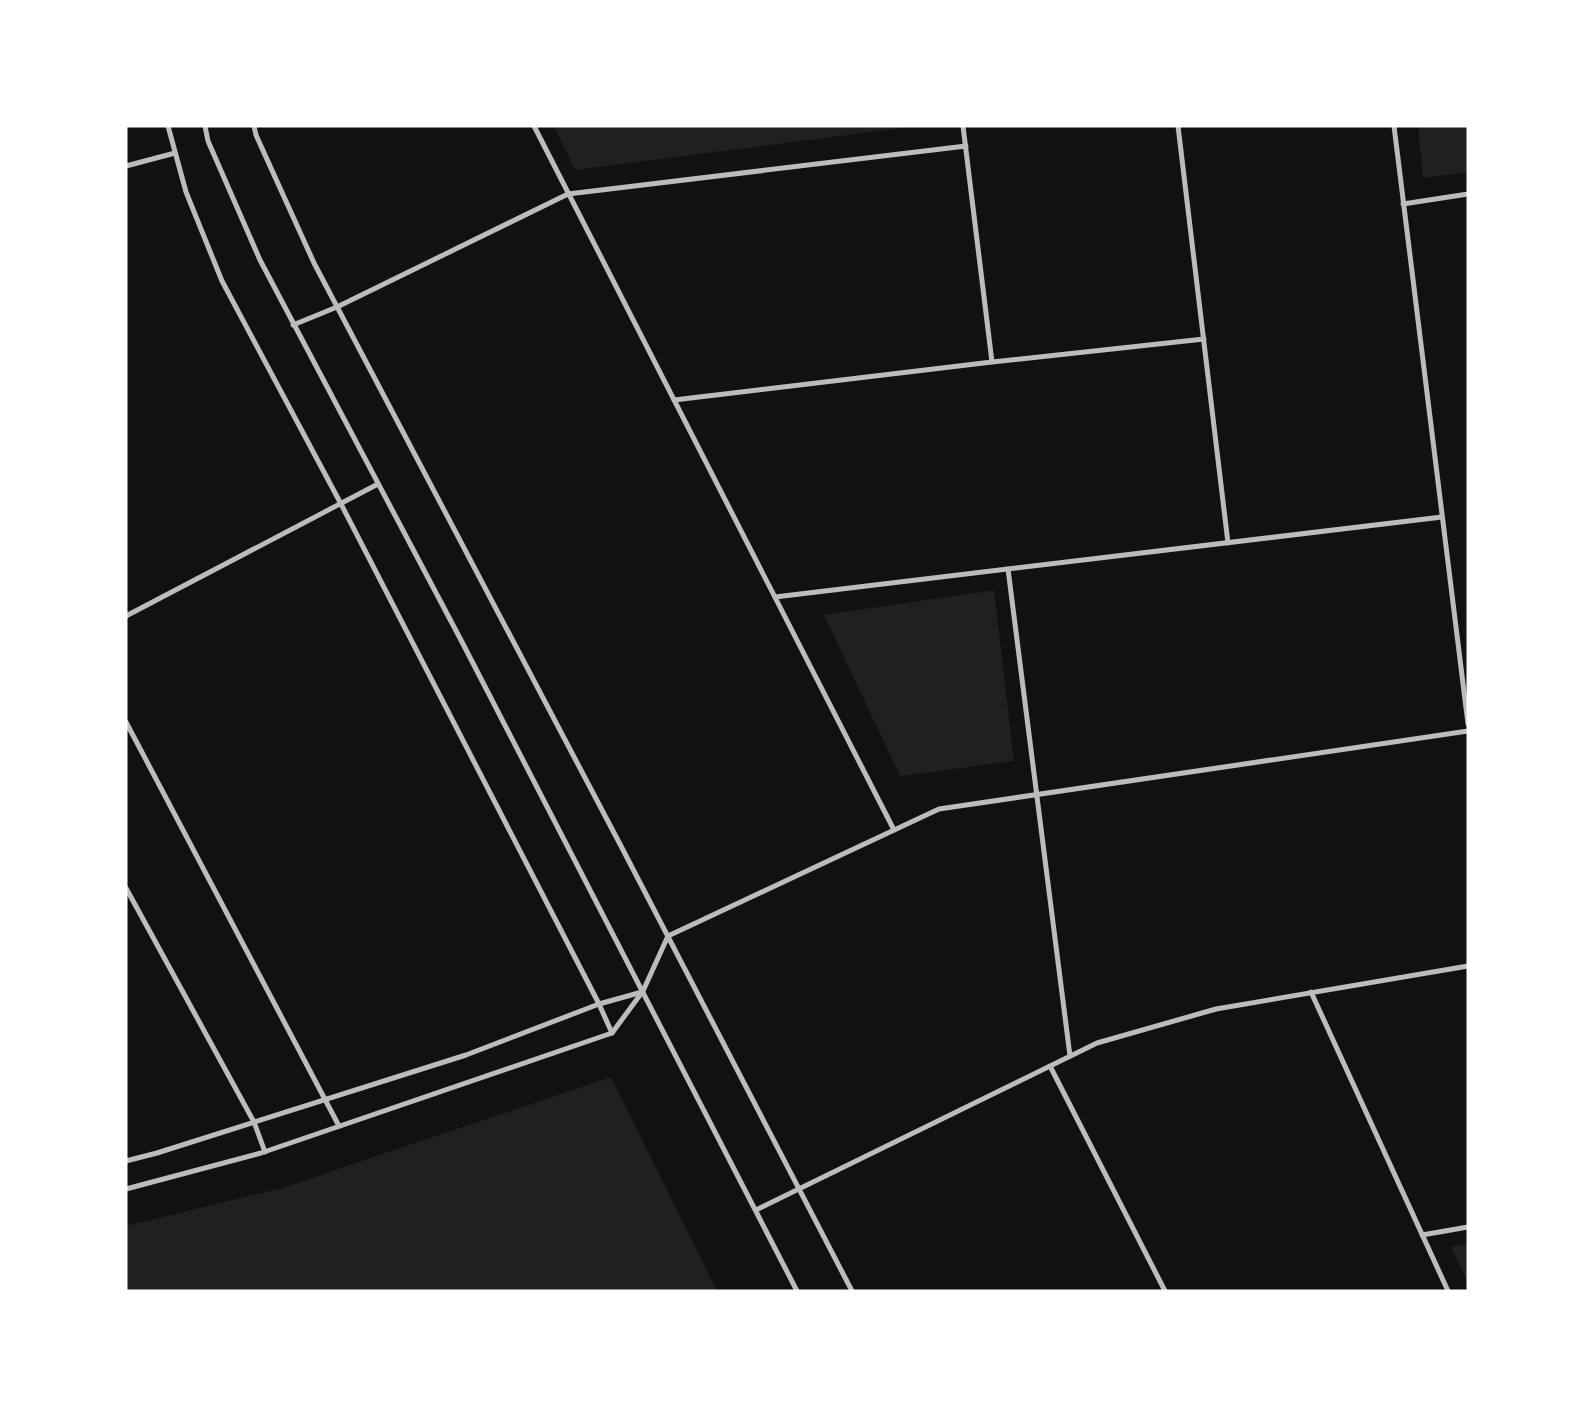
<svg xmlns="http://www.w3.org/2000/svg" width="1594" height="1417" font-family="'Roboto Condensed',sans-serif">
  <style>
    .green { fill: #202020 }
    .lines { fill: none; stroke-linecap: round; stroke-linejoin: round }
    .minor { stroke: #bcbcbc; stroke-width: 5 }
  </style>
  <rect width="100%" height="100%" fill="#111"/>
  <g class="green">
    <polygon points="554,126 918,126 575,170"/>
    <polygon points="1418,126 1468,126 1468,172 1423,178"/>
    <polygon points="994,590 1014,761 900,776 824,615"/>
    <polygon points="611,1077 717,1291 126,1291 126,1226 282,1188"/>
    <polygon points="1468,1244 1468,1284 1451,1247"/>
  </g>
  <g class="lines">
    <g class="minor">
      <polyline points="168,126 186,192 222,281 341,504 599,1004 612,1033"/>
      <polyline points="205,126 208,141 260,260 462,642 797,1291"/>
      <polyline points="254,126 256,135 314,263 622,848 852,1291"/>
      <polyline points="534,126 894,830"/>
      <polyline points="963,126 992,362"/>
      <polyline points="1178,126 1228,543"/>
      <polyline points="1394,126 1468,724"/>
      <polyline points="126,166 175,153"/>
      <polyline points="1403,204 1468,194"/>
      <polyline points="293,325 337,307 568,194 966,146"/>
      <polyline points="674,400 992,362 1204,339"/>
      <polyline points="1008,569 1070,1056"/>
      <polyline points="775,597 1442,517"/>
      <polyline points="126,616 378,484"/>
      <polyline points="126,722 339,1126"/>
      <polyline points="126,888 254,1122 265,1152"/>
      <polyline points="1311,992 1448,1291"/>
      <polyline points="1050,1066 1165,1291"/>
      <polyline points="126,1161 157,1153 466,1055 599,1004 642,992"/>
      <polyline points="126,1189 261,1153 612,1033 643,991 668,936 939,809 1468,731"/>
      <polyline points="756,1210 1097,1043 1216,1009 1468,966"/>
      <polyline points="1422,1235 1468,1227"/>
    </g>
  </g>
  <rect width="1594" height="1417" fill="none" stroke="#ffffff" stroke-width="255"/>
</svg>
